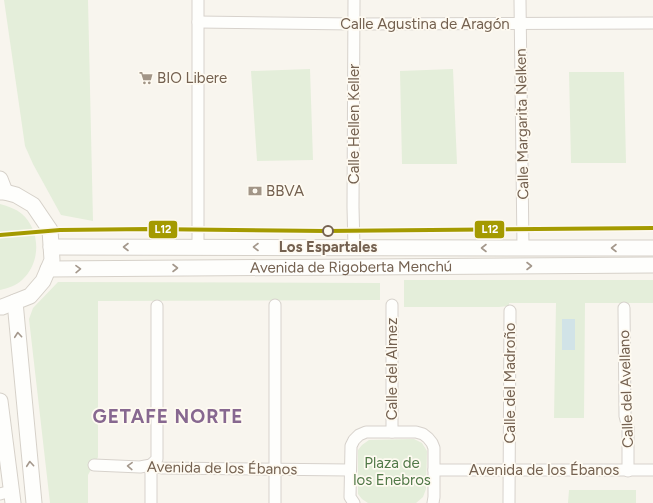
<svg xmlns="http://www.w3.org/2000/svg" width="653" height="503" font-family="Figtree,sans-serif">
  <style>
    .green { fill: #e4eeda }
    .water { fill: #d1e3e7 }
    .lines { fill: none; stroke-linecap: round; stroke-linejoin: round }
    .street-casing { stroke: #d7d2cc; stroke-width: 13 }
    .secondary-casing { stroke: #d6d1c9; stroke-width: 17 }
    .street { stroke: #fefefc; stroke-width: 11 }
    .secondary { stroke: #fefefc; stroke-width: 15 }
    .metro-1-casing { stroke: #fefaf1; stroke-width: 7 }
    .metro-1 { stroke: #a49a00; stroke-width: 4 }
    .oneway { stroke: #a4988c }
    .stop-dot { fill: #fefaf1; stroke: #746150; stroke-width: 2 }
    .labels { text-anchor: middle; stroke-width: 3.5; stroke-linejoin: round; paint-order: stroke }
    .street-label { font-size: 15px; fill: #746150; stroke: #fefaf1 }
    .poi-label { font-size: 15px; fill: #746150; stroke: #fefaf1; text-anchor: start }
    .stop-label { font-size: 15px; font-weight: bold; fill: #746150; stroke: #fefaf1 }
    .park-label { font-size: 15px; fill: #517948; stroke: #fefaf1 }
    .district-label { font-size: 19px; font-weight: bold; letter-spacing: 1px; fill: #876890; stroke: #fefaf1 }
    .line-badge { stroke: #fefaf1; stroke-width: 1.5 }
    .badge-label { font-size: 11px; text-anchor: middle; font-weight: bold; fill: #fff }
  </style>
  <rect width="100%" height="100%" fill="#f8f5ee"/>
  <g class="green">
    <polygon points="4,0 88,0 93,221 61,215 33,164 25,146"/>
    <polygon points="310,69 313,160 257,161 251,71"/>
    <polygon points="453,69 457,164 402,164 400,71"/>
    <polygon points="569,72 624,72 626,163 571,163"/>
    <path d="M 0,204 C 8,206 16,209 22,214 C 41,231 41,263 22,280 C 16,286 8,288 0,290 Z"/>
    <polygon points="404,280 653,280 653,303 585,303 584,418 554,418 556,303 509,303 509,306 499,307 404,307"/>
    <polygon points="58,282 380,283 380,300 98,301 98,457 88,475 88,503 50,503 29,319 33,308"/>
    <polygon points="414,439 422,443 427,451 426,489 423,497 416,503 368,503 362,499 358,494 358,450 362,445 369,440"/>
    <polygon points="569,490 636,490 636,503 568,503"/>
  </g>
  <rect class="water" x="562" y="319" width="13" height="31"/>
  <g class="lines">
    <g class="street-casing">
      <g id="street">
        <polyline points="198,0 198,247"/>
        <polyline points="520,0 523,248"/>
        <polyline points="198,22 354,24 653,23"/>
        <polyline points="354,248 353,207 354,0"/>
        <polyline points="392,305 392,432"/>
        <polyline points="624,308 625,416 628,428 628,471"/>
        <polyline points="94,465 140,467 151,465 162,468 350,470"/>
        <polyline points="434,470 653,470"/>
        <polyline points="0,494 11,491"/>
        <polyline points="151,503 151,465 157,459 157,306"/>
        <polyline points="275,503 275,305"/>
        <polyline points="354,503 350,497 351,446 354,440 359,435 366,432 416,432 423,434 428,438 432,443 434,448 434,497 433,503"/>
        <polyline points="509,503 510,311"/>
      </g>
    </g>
    <g class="secondary-casing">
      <g id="secondary">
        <polyline points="0,179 5,192"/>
        <polyline points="0,192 5,192 16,195 33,205 50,230 52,260 43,281 30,296 2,307 0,307"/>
        <polyline points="51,247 537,248 653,248"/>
        <path id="s1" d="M 48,269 L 653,265"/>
        <polyline points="15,302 34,503"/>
        <polyline points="0,401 13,503"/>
      </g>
    </g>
    <use href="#street" class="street"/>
    <use href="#secondary" class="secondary"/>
    <g class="metro-1-casing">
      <polyline id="metro-1" points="0,235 60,230 148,229 325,231 653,228"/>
    </g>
    <use href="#metro-1" class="metro-1"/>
  </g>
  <defs><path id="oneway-chevron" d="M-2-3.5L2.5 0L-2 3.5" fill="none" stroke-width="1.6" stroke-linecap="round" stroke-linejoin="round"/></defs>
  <g class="oneway">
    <use href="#oneway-chevron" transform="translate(126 247) rotate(-180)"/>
    <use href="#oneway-chevron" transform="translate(256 247) rotate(-180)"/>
    <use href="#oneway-chevron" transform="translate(484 248) rotate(-180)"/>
    <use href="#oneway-chevron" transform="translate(614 248) rotate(180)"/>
    <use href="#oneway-chevron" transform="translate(529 266)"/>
    <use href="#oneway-chevron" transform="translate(175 268)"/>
    <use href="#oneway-chevron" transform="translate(78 269) rotate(-1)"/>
    <use href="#oneway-chevron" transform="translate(18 335) rotate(-95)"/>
    <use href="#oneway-chevron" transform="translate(30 464) rotate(-95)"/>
    <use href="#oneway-chevron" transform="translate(130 466) rotate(-178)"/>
  </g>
  <defs>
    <g id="supermarket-bare" transform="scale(1.08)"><path d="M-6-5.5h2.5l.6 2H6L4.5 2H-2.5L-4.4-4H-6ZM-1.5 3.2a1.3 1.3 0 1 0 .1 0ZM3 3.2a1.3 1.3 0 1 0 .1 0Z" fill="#a29587" stroke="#fefaf1" stroke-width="2.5" paint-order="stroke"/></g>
    <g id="bank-bare" transform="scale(1.08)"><path d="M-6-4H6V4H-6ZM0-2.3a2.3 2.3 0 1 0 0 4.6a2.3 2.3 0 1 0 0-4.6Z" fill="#a29587" stroke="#fefaf1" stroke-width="2.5" paint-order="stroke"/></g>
  </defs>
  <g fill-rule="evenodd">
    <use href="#supermarket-bare" x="146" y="78"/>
    <use href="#bank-bare" x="255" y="191"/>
  </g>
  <circle class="stop-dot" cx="328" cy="231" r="5"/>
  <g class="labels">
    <g class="street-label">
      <text x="425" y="29">Calle Agustina de Aragón</text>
      <text transform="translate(354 124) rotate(-90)" y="5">Calle Hellen Keller</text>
      <text transform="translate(522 124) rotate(-91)" y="5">Calle Margarita Nelken</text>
      <text dy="5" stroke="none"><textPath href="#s1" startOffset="303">Avenida de Rigoberta Menchú</textPath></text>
      <text transform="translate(392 369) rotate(-90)" y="5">Calle del Almez</text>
      <text transform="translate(510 383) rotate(-90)" y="5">Calle del Madroño</text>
      <text transform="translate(626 389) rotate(-92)" y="5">Calle del Avellano</text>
      <text transform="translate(222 468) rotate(1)" y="5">Avenida de los Ébanos</text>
      <text x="544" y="475">Avenida de los Ébanos</text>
    </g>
    <g class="poi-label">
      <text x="157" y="83">BIO Libere</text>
      <text x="266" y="196">BBVA</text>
    </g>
    <g class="stop-label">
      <text x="328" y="252">Los Espartales</text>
    </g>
    <g class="park-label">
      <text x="392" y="468">Plaza de<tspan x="392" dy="17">los Enebros</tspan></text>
    </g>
    <g class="district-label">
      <text x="168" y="423">GETAFE NORTE</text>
    </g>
  </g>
  <g class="line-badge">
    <rect x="148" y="220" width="30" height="19" rx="4" fill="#a49a00"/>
    <rect x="474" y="220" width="31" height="19" rx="4" fill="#a49a00"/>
  </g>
  <g class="badge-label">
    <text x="163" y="233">L12</text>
    <text x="490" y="233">L12</text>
  </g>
</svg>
